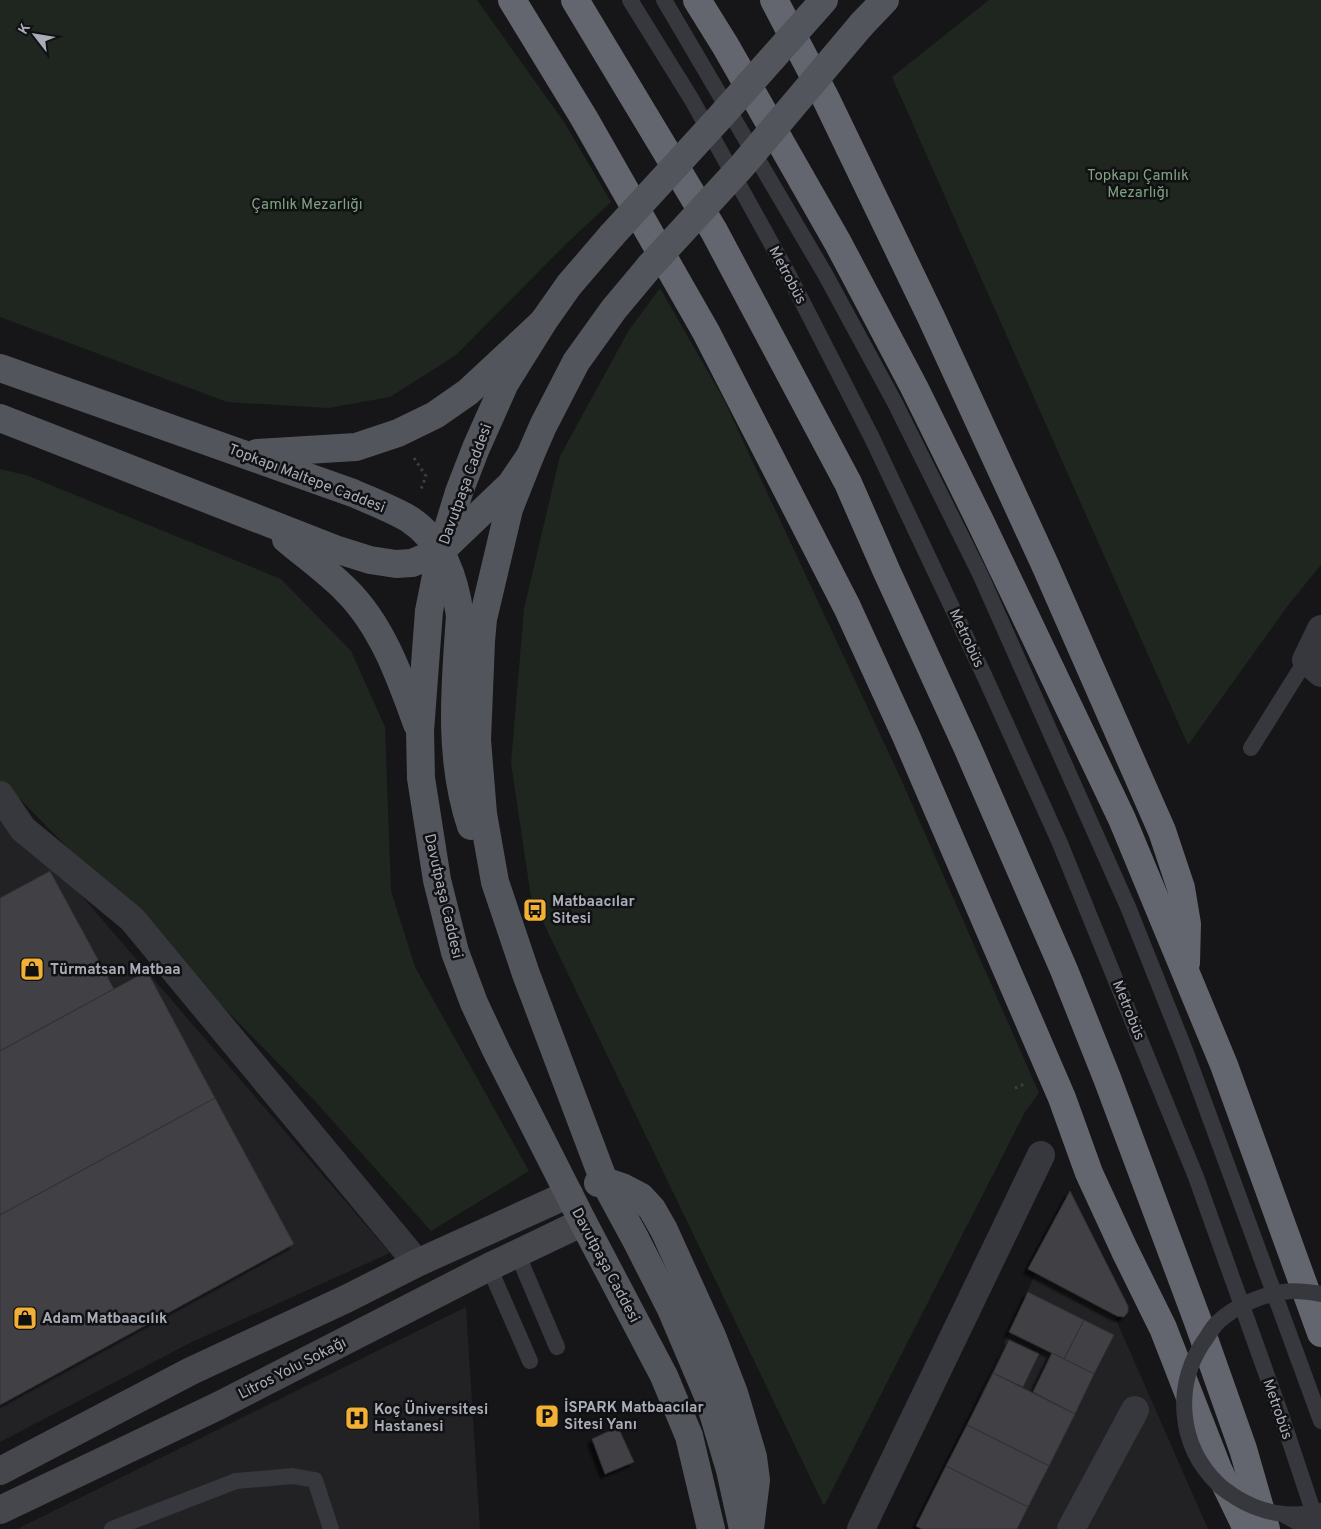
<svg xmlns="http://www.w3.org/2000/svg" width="1321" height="1529" font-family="Overpass,sans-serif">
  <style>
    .built { fill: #222225 }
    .green { fill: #1e261f }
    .building { fill: #404145; stroke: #303034; filter: url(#shadow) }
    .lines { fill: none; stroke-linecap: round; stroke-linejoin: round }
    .path { stroke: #3d3f44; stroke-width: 3; stroke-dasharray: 2.5 4; stroke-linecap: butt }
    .lane { stroke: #37383d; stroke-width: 16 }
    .street { stroke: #37383d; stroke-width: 28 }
    .secondary { stroke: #45474d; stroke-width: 28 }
    .primary { stroke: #53555c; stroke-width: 28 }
    .highway { stroke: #63666e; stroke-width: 28 }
    .lane-bridge { stroke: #37383d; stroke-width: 16 }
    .primary-bridge { stroke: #53555c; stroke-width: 28 }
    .labels { text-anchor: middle; stroke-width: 5; stroke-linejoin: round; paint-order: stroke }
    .park-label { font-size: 15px; fill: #7fa381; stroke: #111113 }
    .street-label { font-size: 15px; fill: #a8adb8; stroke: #111113 }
    .poi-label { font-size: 15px; font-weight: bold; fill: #a8adb8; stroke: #111113; text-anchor: start }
  </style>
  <defs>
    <filter id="shadow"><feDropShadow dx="-4.5" dy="4.5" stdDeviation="1" flood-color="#0009"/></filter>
  </defs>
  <rect width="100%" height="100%" fill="#161618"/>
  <g class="built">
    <polygon points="0,820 55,865 390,1253 190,1343 0,1442"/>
    <polygon points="1066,1206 1208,1529 920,1529"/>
    <polygon points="466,1307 480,1529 17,1529"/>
  </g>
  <g class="green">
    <polygon points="0,0 477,0 564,122 611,202 566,244 456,355 390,397 328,408 227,402 0,317"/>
    <polygon points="989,0 1321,0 1321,565 1289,604 1188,745 892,77"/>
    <polygon points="660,288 723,398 901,779 1039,1093 1025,1112 824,1506 531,897 511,763 524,609 560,456 629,330"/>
    <polygon points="0,469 26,475 281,579 351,651 385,727 391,891 415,967 529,1171 431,1231 314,1100 20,799 0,820"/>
  </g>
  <g class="building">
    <polygon points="50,871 114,989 0,1051 0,898"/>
    <polygon points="147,971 215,1098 0,1215 0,1051"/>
    <polygon points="215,1098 294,1244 0,1405 0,1215"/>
    <polygon points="1070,1191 1128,1306 1128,1312 1124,1317 1117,1316 1028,1269"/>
    <polygon points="1028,1292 1084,1320 1064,1359 1009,1332"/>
    <polygon points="1084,1320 1114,1335 1094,1374 1064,1359"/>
    <polygon points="1009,1340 1039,1354 1023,1387 993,1373"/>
    <polygon points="1052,1353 1094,1374 1075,1414 1033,1392"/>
    <polygon points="993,1373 1075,1414 1049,1466 967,1425"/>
    <polygon points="967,1425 1049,1466 1028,1507 946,1466"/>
    <polygon points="618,1427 634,1462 605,1474 592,1439"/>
    <polygon points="946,1466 1028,1507 1017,1529 922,1529 916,1526"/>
  </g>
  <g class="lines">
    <g class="path">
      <polyline points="414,458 426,476 420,492"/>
      <polyline points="1015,1088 1022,1085 1023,1087"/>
    </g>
    <g class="lane">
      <polyline points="630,0 692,100 786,270 872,438 984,675 1059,841 1196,1177 1280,1412 1319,1529"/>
      <polyline points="664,0 825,274 895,403 980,574 1128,907 1185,1050 1321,1421"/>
      <polyline points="1251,748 1306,660"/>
      <polyline points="517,1253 557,1347"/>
      <polyline points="489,1267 530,1361"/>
      <polyline points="1284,1515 1310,1529"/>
      <polyline points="112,1529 236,1481 293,1476 315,1480 331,1529"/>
    </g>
    <g class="street">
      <polyline points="1321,629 1306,660 1321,673"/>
      <polyline points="0,795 23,829 132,919 417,1263"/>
      <polyline points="861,1529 1041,1155"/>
      <polyline points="1071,1529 1135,1410"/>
    </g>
    <g class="secondary">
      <polyline points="0,1471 191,1371 346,1299 417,1263 569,1194"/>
      <polyline points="0,1510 218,1406 489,1267 583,1222"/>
    </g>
    <g class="primary">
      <polyline points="862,24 885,0"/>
      <polyline points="543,322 505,383 476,448 459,492 441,551 429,611 420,731 421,778 437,880 455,952 474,1003 496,1050 583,1222 664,1376 689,1436 711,1529"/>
      <path d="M 0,368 L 353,493 C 371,501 392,509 409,519 C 443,541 455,579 460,616 C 455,686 448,758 471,826"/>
      <polyline points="0,418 335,549 370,560 396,564 412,563 441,551 511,484 530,456 543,426 576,362 614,309 650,266"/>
      <polyline points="257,453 356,447 398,433 435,415 468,392 543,322 569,285 612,235"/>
      <polyline points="530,456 509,509 483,619 481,641 477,740 483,814 495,882 526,974 604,1181 636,1240 671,1309 708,1396 730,1470 743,1529"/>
      <path d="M 286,539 C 306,556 327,571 345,589 C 382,625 400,677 417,724"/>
      <polyline points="598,1183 604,1181 622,1187 641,1197 652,1209 664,1230 712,1336 734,1393 753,1457 756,1480 750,1529"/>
    </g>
    <g class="highway">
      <polyline points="512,0 584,118 706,332 847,607 906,736 1062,1098 1089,1173 1125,1251 1163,1328 1218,1469 1247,1529"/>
      <polyline points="575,0 714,231 848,483 887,572 968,749 1064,970 1107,1078 1197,1319 1243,1449 1266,1529"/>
      <polyline points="697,0 725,45 838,243 914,387 980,521 1122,819 1224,1065 1321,1333"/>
      <polyline points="774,0 826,99 931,317 1046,567 1162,831 1181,888 1187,924 1186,963"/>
    </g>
    <path class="lane-bridge" d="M 1321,1294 C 1310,1292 1294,1290 1283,1292 C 1261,1295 1235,1306 1218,1322 C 1214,1326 1210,1332 1207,1337 C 1173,1382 1177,1445 1219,1485 C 1224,1490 1231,1494 1237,1498 C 1261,1513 1293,1519 1321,1511"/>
    <g class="primary-bridge">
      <polyline points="612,235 721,116 824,0"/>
      <polyline points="650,266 742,166 862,24"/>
    </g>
  </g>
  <defs>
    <g id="bus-square" transform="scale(1.25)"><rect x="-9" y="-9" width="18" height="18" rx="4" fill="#f2b134" stroke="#111113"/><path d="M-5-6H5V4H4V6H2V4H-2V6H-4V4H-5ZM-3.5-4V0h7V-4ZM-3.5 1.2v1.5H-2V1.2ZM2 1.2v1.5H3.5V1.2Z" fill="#111"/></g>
    <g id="shop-square" transform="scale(1.25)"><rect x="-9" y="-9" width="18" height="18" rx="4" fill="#f2b134" stroke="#111113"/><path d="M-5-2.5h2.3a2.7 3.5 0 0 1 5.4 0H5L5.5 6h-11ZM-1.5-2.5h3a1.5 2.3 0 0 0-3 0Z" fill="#111"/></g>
    <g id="parking-square" transform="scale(1.25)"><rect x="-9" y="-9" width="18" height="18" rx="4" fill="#f2b134" stroke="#111113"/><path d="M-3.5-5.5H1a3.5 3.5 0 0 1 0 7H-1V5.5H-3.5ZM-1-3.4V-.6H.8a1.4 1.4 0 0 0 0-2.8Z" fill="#111"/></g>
    <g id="hospital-square" transform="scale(1.25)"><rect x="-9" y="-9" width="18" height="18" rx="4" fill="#f2b134" stroke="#111113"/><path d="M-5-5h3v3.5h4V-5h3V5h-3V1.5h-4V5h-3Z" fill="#111"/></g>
  </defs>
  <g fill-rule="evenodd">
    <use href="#bus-square" x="535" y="910"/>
    <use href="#shop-square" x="32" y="969"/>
    <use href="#shop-square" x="25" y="1318"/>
    <use href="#parking-square" x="547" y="1416"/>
    <use href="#hospital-square" x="357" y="1418"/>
  </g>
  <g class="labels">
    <g class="park-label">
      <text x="1138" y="180">Topkapı Çamlık<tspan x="1138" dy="17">Mezarlığı</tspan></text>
      <text x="307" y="209">Çamlık Mezarlığı</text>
    </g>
    <g class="street-label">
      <text transform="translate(788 275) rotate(62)" y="5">Metrobüs</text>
      <text transform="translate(307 478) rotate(21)" y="5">Topkapı Maltepe Caddesi</text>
      <text transform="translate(465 484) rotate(-70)" y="5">Davutpaşa Caddesi</text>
      <text transform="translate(967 638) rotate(65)" y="5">Metrobüs</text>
      <text transform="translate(444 896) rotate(77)" y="5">Davutpaşa Caddesi</text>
      <text transform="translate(1129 1010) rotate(68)" y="5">Metrobüs</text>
      <text transform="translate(606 1265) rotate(62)" y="5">Davutpaşa Caddesi</text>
      <text transform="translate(292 1368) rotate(-27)" y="5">Litros Yolu Sokağı</text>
      <text transform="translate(1278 1409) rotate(71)" y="5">Metrobüs</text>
    </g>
    <g class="poi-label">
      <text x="552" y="906">Matbaacılar<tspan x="552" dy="17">Sitesi</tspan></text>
      <text x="50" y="974">Türmatsan Matbaa</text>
      <text x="42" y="1323">Adam Matbaacılık</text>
      <text x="564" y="1412">İSPARK Matbaacılar<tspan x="564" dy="17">Sitesi Yanı</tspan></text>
      <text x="374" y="1414">Koç Üniversitesi<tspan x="374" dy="17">Hastanesi</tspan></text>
    </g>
  </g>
  <g transform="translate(35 35) rotate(301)" stroke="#111113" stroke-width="4" paint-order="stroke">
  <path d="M0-4L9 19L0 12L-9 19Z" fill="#a8adb8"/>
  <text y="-8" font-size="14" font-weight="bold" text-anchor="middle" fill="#a8adb8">K</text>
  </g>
</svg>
